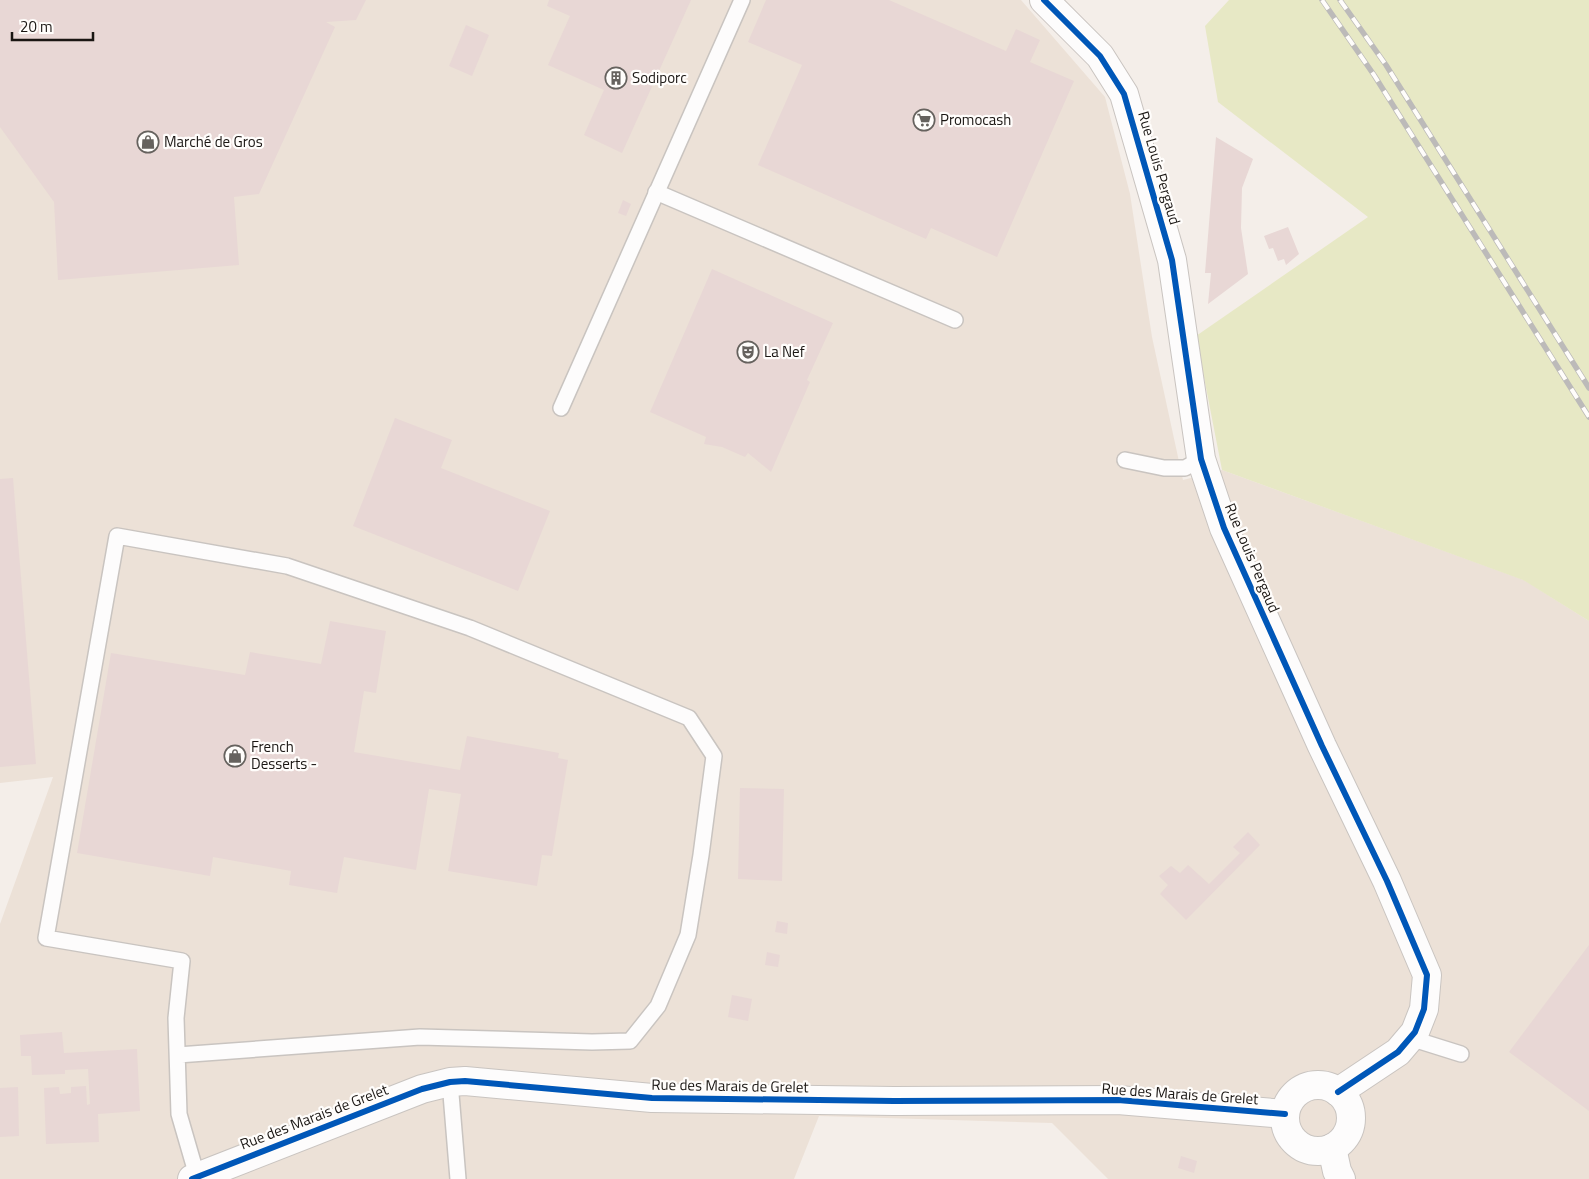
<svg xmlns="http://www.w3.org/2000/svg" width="1589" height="1179" font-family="'Titillium Web',sans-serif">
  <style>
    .built { fill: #ece1d7 }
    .green { fill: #e7e8c5 }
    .building { fill: #e8d7d5 }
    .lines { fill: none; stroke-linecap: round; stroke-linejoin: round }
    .service-casing { stroke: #c9c4c0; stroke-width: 18 }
    .minor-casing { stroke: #c9c4c0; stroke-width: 30 }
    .service { stroke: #fdfcfc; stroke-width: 15 }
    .minor { stroke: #fdfcfc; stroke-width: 28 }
    .rail-casing { stroke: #bcbab9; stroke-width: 5.5 }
    .rail { stroke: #fffdfb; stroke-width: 4; stroke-dasharray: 11; stroke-linecap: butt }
    .cycleway-casing { stroke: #fffdfb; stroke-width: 9 }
    .cycleway { stroke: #0057b8; stroke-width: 6 }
    .labels { text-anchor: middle; stroke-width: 4.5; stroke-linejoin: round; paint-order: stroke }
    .poi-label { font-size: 15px; fill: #1a1613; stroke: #fffdfb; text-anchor: start }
    .street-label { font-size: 15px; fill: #1a1613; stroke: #fffdfb }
  </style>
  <rect width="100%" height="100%" fill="#f4eee9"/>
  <polygon class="built" points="0,0 1021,0 1105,97 1130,194 1152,337 1183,480 1222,470 1524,580 1589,621 1589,1179 1108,1179 1052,1123 819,1116 794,1179 0,1179 0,924 53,777 0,783"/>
  <polygon class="green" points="1229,0 1589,0 1589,621 1523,580 1222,470 1196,336 1368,217 1218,102 1205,26"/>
  <g class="building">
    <polygon points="0,0 366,0 356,20 326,22 335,27 259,194 234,197 239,265 58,280 54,202 0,127"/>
    <polygon points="549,0 691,0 622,153 584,135 604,90 548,65 570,16 547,6"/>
    <polygon points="766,0 889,0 1006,51 1016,29 1040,40 1030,62 1074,81 997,257 931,228 926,239 758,165 802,65 748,42"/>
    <polygon points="466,25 489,35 472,76 449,66"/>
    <polygon points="1216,137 1253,159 1242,188 1241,228 1248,274 1208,304 1211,273 1205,273"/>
    <polygon points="623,200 631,204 626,216 618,213"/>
    <polygon points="1288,227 1299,254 1286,265 1284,259 1278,261 1273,248 1269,249 1264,236"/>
    <polygon points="712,269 833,323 807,380 810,382 771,472 748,453 745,457 722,447 704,444 706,437 650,412"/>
    <polygon points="395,418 452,440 441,468 550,511 518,591 353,526"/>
    <polygon points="13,478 36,764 0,767 0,479"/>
    <polygon points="330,621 386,631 376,693 364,691 354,752 460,770 467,736 559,753 558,758 568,760 552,856 542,855 537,886 448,871 461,794 429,789 416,870 344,857 337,893 289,885 291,871 213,857 210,876 77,853 111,653 245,675 250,652 321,664"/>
    <polygon points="740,788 784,789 782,881 738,879"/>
    <polygon points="1248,832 1260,845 1186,920 1160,894 1168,885 1159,876 1171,866 1180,873 1188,865 1209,884 1240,853 1233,847"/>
    <polygon points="777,921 788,923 787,934 775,932"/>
    <polygon points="1589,945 1589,1111 1509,1052"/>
    <polygon points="767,952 780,955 778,967 765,965"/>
    <polygon points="732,995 752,999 748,1021 728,1017"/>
    <polygon points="62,1032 64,1053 137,1049 140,1111 98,1114 99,1142 46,1144 44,1088 59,1087 60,1094 71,1093 71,1087 86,1086 87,1105 90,1104 88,1069 65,1070 65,1074 32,1075 31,1056 21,1056 20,1035"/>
    <polygon points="18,1087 19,1136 0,1137 0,1088"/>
    <polygon points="1181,1156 1197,1161 1194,1173 1178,1168"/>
  </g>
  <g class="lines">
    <g class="service-casing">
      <g id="service">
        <polyline points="656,192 955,320"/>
        <polyline points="561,408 742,0"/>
        <polyline points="1125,460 1164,468 1185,468 1201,459"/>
        <polyline points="1410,1038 1461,1054"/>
        <polyline points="178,1055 420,1037 592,1042 630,1041 658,1006 688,935 701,855 714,756 689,718 470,628 287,566 117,536 46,938 182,961 176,1018 179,1114 197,1176"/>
        <polyline points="450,1082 458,1179"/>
      </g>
    </g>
    <g class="minor-casing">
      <g id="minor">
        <polyline points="1044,0 1100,56 1124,94 1172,260 1201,459 1224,528 1322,746 1387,881 1427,975 1424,1009 1415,1032 1398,1052 1338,1092"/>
        <circle cx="1318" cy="1118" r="33"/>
        <polyline points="1332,1148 1337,1171 1341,1179"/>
        <polyline points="192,1179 422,1089 450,1082 465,1081 652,1098 894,1101 1118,1100 1285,1114"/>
      </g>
    </g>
    <use href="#service" class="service"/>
    <use href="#minor" class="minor"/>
    <g class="rail-casing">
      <g id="rail">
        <polyline points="1322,0 1374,75 1589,417"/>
        <polyline points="1340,0 1386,65 1589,388"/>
      </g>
    </g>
    <use href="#rail" class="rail"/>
    <g class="cycleway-casing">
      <g id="cycleway">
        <polyline points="1044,0 1100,56 1124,94 1172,260 1201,459 1224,528 1322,746 1387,881 1427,975 1424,1009 1415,1032 1398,1052 1338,1092"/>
        <polyline points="192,1179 422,1089 450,1082 465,1081 652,1098 894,1101 1118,1100 1285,1114"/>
      </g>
    </g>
    <use href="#cycleway" class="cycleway"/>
  </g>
  <defs>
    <g id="building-ring" transform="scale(1.125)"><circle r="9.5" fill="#fffdfb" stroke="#66625e" stroke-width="1.5"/><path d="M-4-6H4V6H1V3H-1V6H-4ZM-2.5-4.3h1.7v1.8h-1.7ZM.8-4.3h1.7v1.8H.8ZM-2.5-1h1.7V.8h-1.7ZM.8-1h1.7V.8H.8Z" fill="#66625e"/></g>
    <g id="supermarket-ring" transform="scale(1.125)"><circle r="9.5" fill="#fffdfb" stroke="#66625e" stroke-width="1.5"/><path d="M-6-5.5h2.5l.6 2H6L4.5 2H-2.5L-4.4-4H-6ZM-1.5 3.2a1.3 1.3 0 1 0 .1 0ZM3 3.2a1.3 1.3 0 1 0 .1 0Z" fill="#66625e"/></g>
    <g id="shop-ring" transform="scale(1.125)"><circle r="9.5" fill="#fffdfb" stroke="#66625e" stroke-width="1.5"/><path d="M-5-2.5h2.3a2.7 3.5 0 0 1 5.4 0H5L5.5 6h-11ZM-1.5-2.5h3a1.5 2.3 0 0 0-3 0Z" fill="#66625e"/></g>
    <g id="theatre-ring" transform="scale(1.125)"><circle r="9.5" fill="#fffdfb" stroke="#66625e" stroke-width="1.5"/><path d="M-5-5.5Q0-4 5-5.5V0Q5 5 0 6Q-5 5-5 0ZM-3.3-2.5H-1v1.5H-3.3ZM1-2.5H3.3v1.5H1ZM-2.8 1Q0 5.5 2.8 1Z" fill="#66625e"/></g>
  </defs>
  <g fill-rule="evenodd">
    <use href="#building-ring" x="616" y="78"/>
    <use href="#supermarket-ring" x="924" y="120"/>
    <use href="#shop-ring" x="148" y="142"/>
    <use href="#theatre-ring" x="748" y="352"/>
    <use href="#shop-ring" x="235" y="756"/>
  </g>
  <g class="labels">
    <g class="poi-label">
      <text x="632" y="83">Sodiporc</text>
      <text x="940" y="125">Promocash</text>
      <text x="164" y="147">Marché de Gros</text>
      <text x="764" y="357">La Nef</text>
      <text x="251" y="752">French<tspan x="251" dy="17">Desserts -</tspan></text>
    </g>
    <g class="street-label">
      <text transform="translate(1159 168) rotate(74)" y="5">Rue Louis Pergaud</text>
      <text transform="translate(1252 558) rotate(67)" y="5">Rue Louis Pergaud</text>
      <text transform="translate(730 1086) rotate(1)" y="5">Rue des Marais de Grelet</text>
      <text transform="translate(1180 1094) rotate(4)" y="5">Rue des Marais de Grelet</text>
      <text transform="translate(314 1117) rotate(-21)" y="5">Rue des Marais de Grelet</text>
    </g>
  </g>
  <path d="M12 32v8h81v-8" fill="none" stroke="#1a1613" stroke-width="2.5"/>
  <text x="20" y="32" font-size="15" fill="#1a1613" stroke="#fffdfb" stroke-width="4" paint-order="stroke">20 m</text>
</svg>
